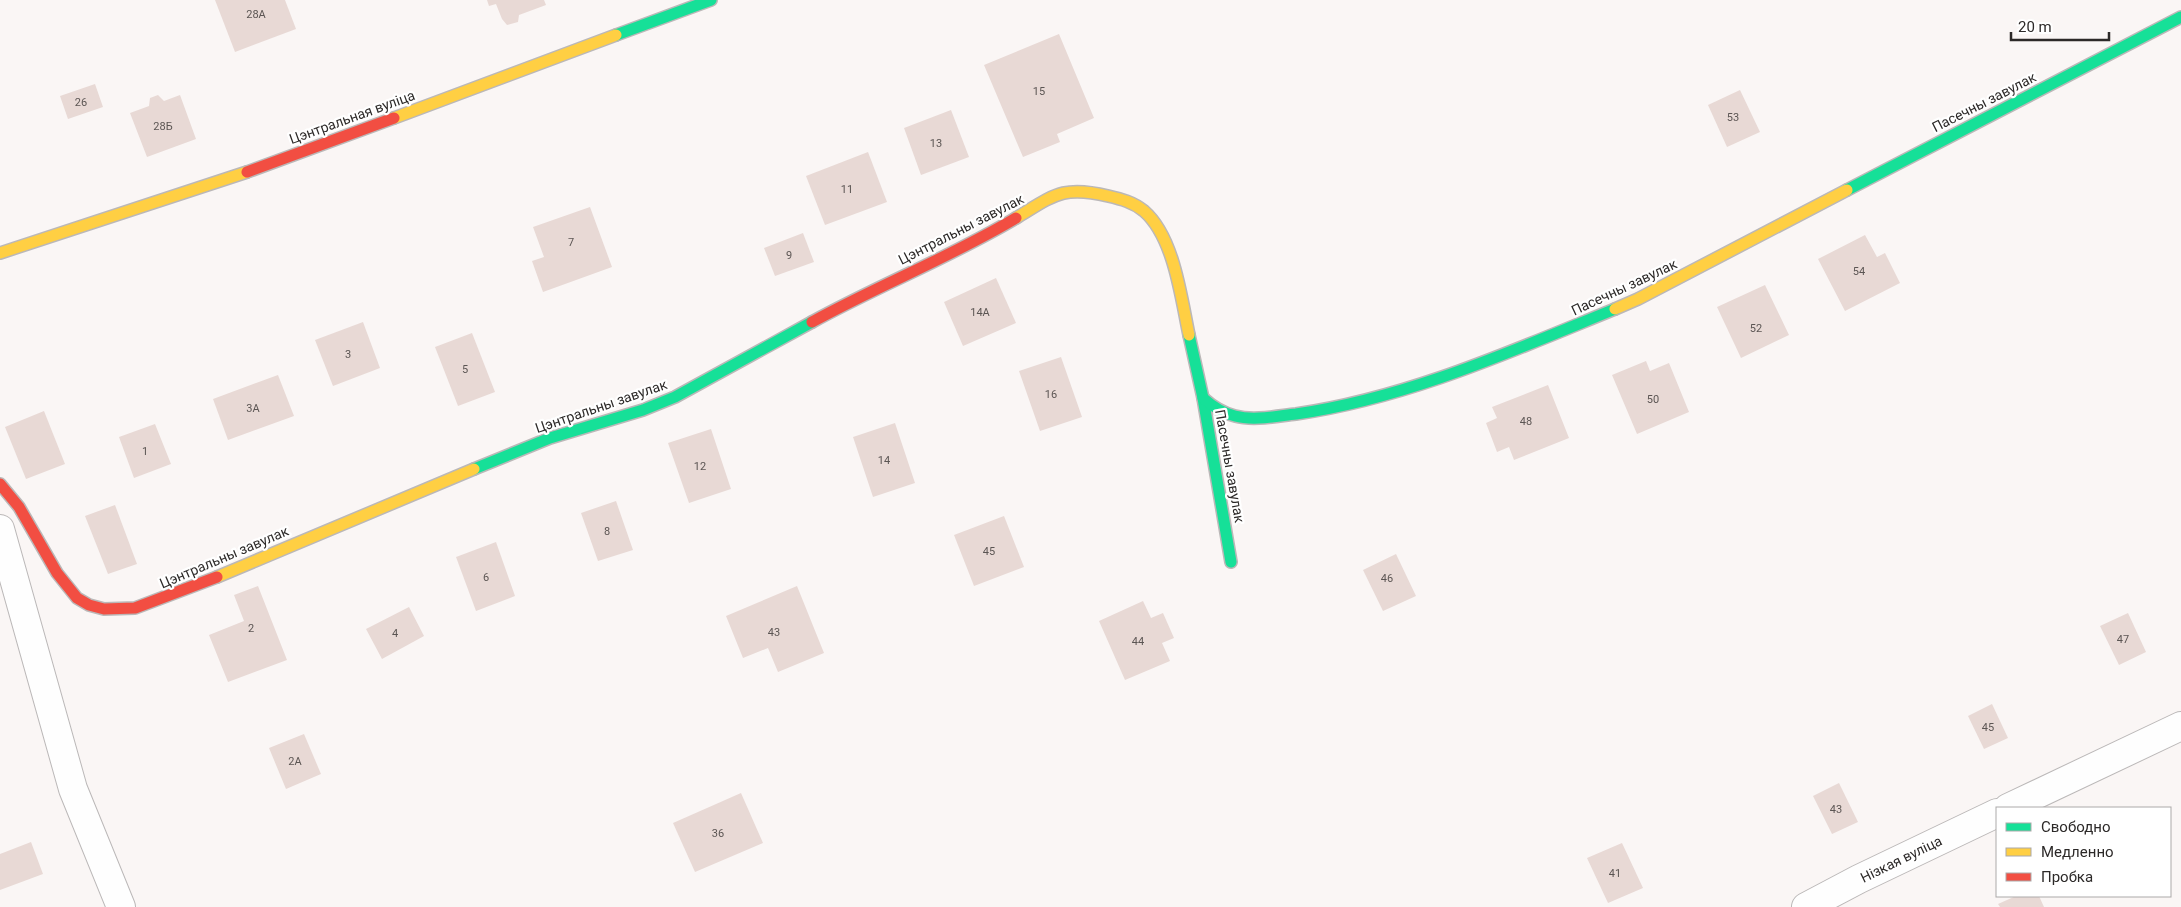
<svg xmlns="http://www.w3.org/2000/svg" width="2181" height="907" font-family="Roboto,sans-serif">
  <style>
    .building { fill: #e8d9d5 }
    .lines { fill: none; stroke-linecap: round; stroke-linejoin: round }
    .street-casing { stroke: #bbb8b8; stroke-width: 30 }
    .fast-casing { stroke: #bbb8b8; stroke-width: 14 }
    .slow-casing { stroke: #bbb8b8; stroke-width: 14 }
    .jam-casing { stroke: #bbb8b8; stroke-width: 14 }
    .street { stroke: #fefefe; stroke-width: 28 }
    .fast { stroke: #16e098; stroke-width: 11 }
    .slow { stroke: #ffcf43; stroke-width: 11 }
    .jam { stroke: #f24e42; stroke-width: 11 }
    .labels { text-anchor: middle; stroke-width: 4.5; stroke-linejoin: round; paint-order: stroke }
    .number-label { font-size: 11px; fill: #5b5553 }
    .street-label { font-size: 14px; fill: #2c2928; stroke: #fff }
  </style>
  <rect width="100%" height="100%" fill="#faf6f5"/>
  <g class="building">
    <polygon points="215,0 285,0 296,29 235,52"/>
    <polygon points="487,0 544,0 546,5 519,15 518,22 507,25 502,19 496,4 489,6"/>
    <polygon points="1059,34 1094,118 1057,134 1060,142 1023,157 984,65"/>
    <polygon points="95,84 103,107 68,119 60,96"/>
    <polygon points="1740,90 1760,132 1727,147 1708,105"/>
    <polygon points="158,95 164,101 180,95 196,139 147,157 130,113 149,106 150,98"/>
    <polygon points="951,110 969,157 921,175 904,128"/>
    <polygon points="868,152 887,202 825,225 806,176"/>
    <polygon points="590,207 612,267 543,292 532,261 544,257 533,227"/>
    <polygon points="803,233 814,262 775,276 764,248"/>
    <polygon points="1865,235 1877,257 1885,253 1900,283 1845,311 1818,259"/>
    <polygon points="996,278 1016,323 963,346 944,302"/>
    <polygon points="1765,285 1789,335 1741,358 1717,307"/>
    <polygon points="363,322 380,368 333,386 315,340"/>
    <polygon points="472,333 495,392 458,406 435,347"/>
    <polygon points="1061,357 1082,417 1040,431 1019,371"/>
    <polygon points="1646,361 1650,371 1669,363 1689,412 1637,434 1612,375"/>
    <polygon points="278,375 294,416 228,440 213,399"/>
    <polygon points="1548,385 1569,438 1514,460 1509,447 1497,452 1486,423 1497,418 1492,407"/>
    <polygon points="44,411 65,464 26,479 5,427"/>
    <polygon points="895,423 915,483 873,497 853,437"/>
    <polygon points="155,424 171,464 134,478 119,437"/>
    <polygon points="711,429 731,489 689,503 668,443"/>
    <polygon points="616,501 633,550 598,561 581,513"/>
    <polygon points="115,505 137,564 108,574 85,516"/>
    <polygon points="1004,516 1024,567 974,586 954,535"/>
    <polygon points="496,542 515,596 476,611 456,557"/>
    <polygon points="1396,554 1416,596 1383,611 1363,570"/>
    <polygon points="258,586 287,660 228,682 209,635 244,621 234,595"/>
    <polygon points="797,586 824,653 778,672 768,648 743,658 726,616"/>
    <polygon points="1143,601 1151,618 1163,613 1174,638 1162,643 1170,661 1125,680 1099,621"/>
    <polygon points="409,607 424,636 382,659 366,629"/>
    <polygon points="2128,613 2146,652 2119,665 2100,626"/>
    <polygon points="1992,704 2008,738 1984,749 1968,716"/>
    <polygon points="304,734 321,774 286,789 269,748"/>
    <polygon points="1839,783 1858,822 1832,834 1813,796"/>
    <polygon points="741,793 763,843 695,872 673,823"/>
    <polygon points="31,842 43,874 0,890 0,854"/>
    <polygon points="1622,843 1643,888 1608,903 1587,858"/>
    <polygon points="2016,896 2039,896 2044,907 2000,907 1998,904"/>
  </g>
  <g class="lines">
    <g class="street-casing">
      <g id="street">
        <polyline points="0,529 73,789 121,907"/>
        <polyline points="2008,808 2181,726"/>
        <polyline points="1806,907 1859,879 1997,813"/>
      </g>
    </g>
    <g class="fast-casing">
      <g id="fast">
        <polyline points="616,35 711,0"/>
        <polyline points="1847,190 2181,17"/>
        <polyline points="1189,335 1203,398 1231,562"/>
        <path d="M 1203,398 C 1213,407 1222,413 1235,416 C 1254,421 1277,416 1296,414 C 1407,398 1512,351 1615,309"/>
        <polyline points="474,469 550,438 643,410 675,397 812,322"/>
      </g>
    </g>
    <g class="slow-casing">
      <g id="slow">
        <polyline points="394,118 616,35"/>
        <path d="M 1016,218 C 1054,195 1063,185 1108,196 C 1121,199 1133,202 1144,211 C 1174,237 1181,297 1189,335"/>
        <polyline points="0,253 247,172"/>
        <polyline points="1615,309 1638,299 1847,190"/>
        <polyline points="217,577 474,469"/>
      </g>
    </g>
    <g class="jam-casing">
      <g id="jam">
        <polyline points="247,172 394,118"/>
        <path d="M 812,322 C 879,285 951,257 1016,218"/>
        <polyline points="0,484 19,507 57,573 77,598 89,605 104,609 135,608 217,577"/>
      </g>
    </g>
    <use href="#street" class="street"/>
    <use href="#fast" class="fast"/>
    <use href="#slow" class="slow"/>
    <use href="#jam" class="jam"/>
  </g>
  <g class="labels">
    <g class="number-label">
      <text x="256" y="18">28А</text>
      <text x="1039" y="95">15</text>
      <text x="81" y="106">26</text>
      <text x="1733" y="121">53</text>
      <text x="163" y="130">28Б</text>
      <text x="936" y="147">13</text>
      <text x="847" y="193">11</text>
      <text x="571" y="246">7</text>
      <text x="789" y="259">9</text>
      <text x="1859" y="275">54</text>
      <text x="980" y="316">14А</text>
      <text x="1756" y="332">52</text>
      <text x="348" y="358">3</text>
      <text x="465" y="373">5</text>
      <text x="1051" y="398">16</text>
      <text x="1653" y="403">50</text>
      <text x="253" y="412">3А</text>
      <text x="1526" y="425">48</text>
      <text x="145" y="455">1</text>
      <text x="884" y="464">14</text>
      <text x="700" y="470">12</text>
      <text x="607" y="535">8</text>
      <text x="989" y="555">45</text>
      <text x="486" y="581">6</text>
      <text x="1387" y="582">46</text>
      <text x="251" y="632">2</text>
      <text x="774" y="636">43</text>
      <text x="395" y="637">4</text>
      <text x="2123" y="643">47</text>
      <text x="1138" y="645">44</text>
      <text x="1988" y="731">45</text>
      <text x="295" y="765">2А</text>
      <text x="1836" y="813">43</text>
      <text x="718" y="837">36</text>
      <text x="1615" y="877">41</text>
    </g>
    <g class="street-label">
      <text transform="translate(1984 102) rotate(-27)" y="5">Пасечны завулак</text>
      <text transform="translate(352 117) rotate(-20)" y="5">Цэнтральная вуліца</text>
      <text transform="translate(961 229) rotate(-27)" y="5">Цэнтральны завулак</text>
      <text transform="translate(1624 287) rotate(-25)" y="5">Пасечны завулак</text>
      <text transform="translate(601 406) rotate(-19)" y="5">Цэнтральны завулак</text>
      <text transform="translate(1230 466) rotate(80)" y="5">Пасечны завулак</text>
      <text transform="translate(224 557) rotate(-23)" y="5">Цэнтральны завулак</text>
      <text transform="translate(1901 859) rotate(-26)" y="5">Нізкая вуліца</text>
    </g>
  </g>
  <rect x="1996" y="807" width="175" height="90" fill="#ffffff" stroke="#aba9a9"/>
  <rect x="2006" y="823" width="25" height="8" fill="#16e098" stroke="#aba9a9"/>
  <text x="2041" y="832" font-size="15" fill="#2c2928">Свободно</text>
  <rect x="2006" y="848" width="25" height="8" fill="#ffcf43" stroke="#aba9a9"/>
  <text x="2041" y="857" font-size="15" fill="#2c2928">Медленно</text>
  <rect x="2006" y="873" width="25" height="8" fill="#f24e42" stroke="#aba9a9"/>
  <text x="2041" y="882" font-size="15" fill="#2c2928">Пробка</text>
  <path d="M2011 32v8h98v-8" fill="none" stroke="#2c2928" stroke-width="2.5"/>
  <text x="2018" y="32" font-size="15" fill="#2c2928" stroke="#ffffff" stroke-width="4" paint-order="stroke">20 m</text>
</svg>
